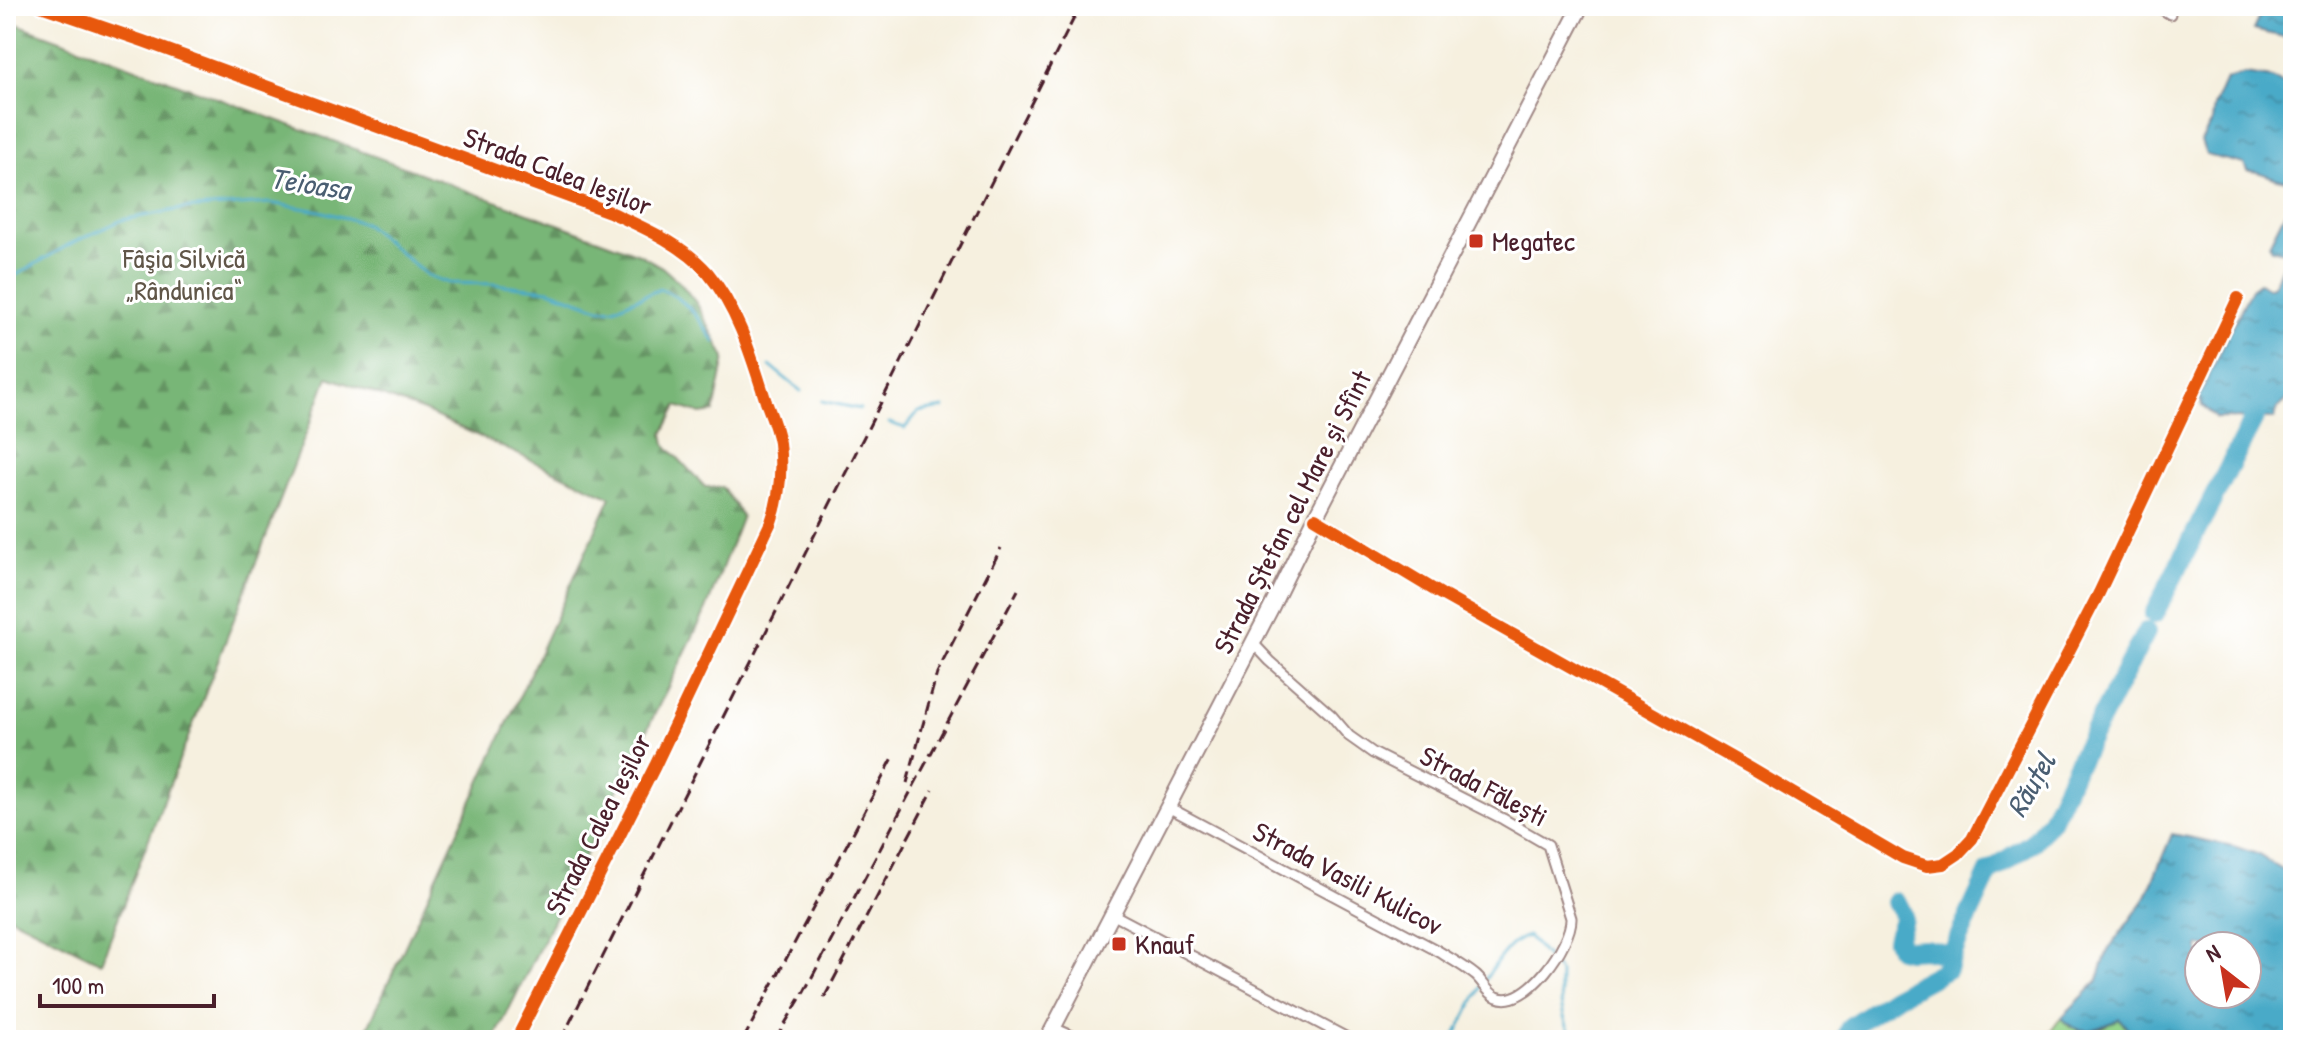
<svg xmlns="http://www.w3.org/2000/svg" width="2299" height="1046" font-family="'Patrick Hand',sans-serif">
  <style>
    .green { fill: #95d58b; stroke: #707a5b; stroke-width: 2 }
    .forest { fill: url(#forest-firs); stroke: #616a51; stroke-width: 2 }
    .water { fill: url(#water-ripples); stroke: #4a647a; stroke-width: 2; fill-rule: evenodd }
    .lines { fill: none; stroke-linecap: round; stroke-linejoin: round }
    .stream { stroke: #49aac8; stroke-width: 3 }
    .river { stroke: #49aac8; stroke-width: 20 }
    .minor-casing { stroke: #a08885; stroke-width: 13 }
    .tertiary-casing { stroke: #a08885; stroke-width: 15 }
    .primary-casing { stroke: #a08885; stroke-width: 18 }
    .minor { stroke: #fff; stroke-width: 9 }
    .tertiary { stroke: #fff; stroke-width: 11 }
    .primary { stroke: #fff; stroke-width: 14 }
    .rail { stroke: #4a1f2b; stroke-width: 3; stroke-dasharray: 12 6; stroke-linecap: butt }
    .cycleway-casing { stroke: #fff; stroke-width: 17 }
    .cycleway { stroke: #e8590c; stroke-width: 12 }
    .poi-dot { fill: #c8321e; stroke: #fff; stroke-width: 3 }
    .labels { text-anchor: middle; stroke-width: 6; stroke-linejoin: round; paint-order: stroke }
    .street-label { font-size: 28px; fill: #4a1f2b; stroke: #fff }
    .poi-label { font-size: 28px; fill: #4a1f2b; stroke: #fff; text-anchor: start }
    .park-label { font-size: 28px; fill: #605648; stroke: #fff }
    .water-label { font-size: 30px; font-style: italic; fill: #4a5e72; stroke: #fff }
  </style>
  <defs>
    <pattern id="forest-firs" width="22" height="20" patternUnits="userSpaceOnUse" patternTransform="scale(2)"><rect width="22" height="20" fill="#78b677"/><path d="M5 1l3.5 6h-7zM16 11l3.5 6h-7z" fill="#649362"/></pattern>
    <pattern id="water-ripples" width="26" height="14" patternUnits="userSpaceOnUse" patternTransform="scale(2)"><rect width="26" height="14" fill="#49aac8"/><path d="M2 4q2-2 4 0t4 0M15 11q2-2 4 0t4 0" fill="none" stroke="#3f8aa3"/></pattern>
  </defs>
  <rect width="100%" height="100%" fill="#fff"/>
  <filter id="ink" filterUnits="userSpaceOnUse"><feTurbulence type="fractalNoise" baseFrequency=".0125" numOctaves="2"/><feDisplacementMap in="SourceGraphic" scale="16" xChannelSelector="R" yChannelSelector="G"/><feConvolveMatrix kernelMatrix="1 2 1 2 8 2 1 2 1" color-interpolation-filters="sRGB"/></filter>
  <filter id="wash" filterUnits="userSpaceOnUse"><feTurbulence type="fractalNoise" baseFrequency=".006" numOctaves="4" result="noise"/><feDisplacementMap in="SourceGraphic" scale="32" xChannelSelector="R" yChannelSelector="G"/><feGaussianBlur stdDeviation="1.8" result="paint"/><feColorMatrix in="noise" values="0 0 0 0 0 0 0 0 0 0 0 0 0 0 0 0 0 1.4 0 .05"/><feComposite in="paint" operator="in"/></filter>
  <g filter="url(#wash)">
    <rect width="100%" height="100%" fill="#f6f0df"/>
    <polygon class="green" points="2061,1018 2070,1027 2103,1028 2119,1018 2137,1040 2044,1040"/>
    <polygon class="forest" points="6,20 639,254 662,267 681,284 697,304 725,358 714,412 701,414 677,406 663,434 665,444 705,487 722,487 742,516 705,612 494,1040 362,1040 611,497 424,411 328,377 101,962 6,915"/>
    <g class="water">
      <polygon points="2264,6 2293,6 2293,39 2253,30"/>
      <path d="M 2245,74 L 2272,78 L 2293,88 L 2293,181 C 2277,183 2264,170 2247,171 L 2244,164 L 2206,155 L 2201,141 L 2212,122 L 2214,106 L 2226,79 Z"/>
      <polygon points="2293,196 2293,393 2277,409 2275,419 2216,418 2202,406 2199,396 2251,289 2259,283 2268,288 2274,285 2286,257 2283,252 2272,249 2269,244"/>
      <path d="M 2172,834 L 2233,846 L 2257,854 L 2293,877 L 2293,1040 L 2190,1040 L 2158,1031 L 2145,1040 L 2139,1040 L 2119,1019 C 2098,1030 2079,1038 2061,1018 L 2097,982 L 2108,950 L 2145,899 ZM 2199,946 L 2247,946 L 2247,994 L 2199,994 Z"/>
    </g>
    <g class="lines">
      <g class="stream">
        <path d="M 6,281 L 70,244 L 122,220 L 181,209 L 270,203 L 320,211 L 364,223 L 428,276 L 449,283 L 494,284 L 549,290 L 602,309 L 614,308 L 660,289 C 685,297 701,321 715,342"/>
        <polyline points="770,366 801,391"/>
        <polyline points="822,401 860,409"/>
        <polyline points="889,423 905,428 918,412 944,408"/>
        <path d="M 1485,980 C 1496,964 1507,941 1528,936 L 1560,973 C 1559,997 1561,1020 1575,1040"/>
        <polyline points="1453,1040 1481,987"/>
      </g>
      <g class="river">
        <polyline points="2154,614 2265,397"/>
        <path d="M 1895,902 C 1910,919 1900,922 1896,940 L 1899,948 L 1908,950 L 1925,949 L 1952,956"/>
        <polyline points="1845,1040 1850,1027 1893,998 1947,969 1960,935 1989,872 2033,842 2051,820 2076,766 2146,632"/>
      </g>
    </g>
  </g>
  <g filter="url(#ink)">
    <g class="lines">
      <g class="minor-casing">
        <g id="minor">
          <polyline points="2157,6 2170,14"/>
          <polyline points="1315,518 1441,594 1750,768 1903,858 1927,866 1943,864 1958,854 1972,839 2099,593 2238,298"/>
          <path d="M 1168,807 L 1438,951 C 1451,959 1464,966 1475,975 C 1483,981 1487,993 1497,997 C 1526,1010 1572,943 1571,918 L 1548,845 L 1503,819 L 1373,753 L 1349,736 L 1331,715 L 1270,661 L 1253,643"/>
          <polyline points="1112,914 1351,1040"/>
          <polyline points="1054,1028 1081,1040"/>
        </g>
      </g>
      <g class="tertiary-casing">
        <path id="tertiary" d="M 41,6 L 143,41 L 610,212 C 644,228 683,244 708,273 C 738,309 752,358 766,402 C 771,415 777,429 779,443 C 782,469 780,497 771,522 L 655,766 L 516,1040"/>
      </g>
      <g class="primary-casing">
        <polyline id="primary" points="1047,1040 1271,608 1315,518 1581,6"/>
      </g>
      <use href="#minor" class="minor"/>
      <use href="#tertiary" class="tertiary"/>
      <use href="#primary" class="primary"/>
      <g class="rail">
        <polyline points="907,783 937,673 1001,548"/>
        <polyline points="824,998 933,790"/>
        <polyline points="561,1040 1080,6"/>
        <polyline points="743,1040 895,754"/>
        <polyline points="775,1040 804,992 1018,590"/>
      </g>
      <g class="cycleway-casing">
        <g id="cycleway">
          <path d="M 41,6 L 143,41 L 610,212 C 644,228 683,244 708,273 C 738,309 752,358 766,402 C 771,415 777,429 779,443 C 782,469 780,497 771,522 L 655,766 L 516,1040"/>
          <polyline points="1315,518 1441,594 1750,768 1903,858 1927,866 1943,864 1958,854 1972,839 2099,593 2238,298"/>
        </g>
      </g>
      <use href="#cycleway" class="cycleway"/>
    </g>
  </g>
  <g class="poi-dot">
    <rect x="1468" y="233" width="16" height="16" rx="4"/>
    <rect x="1111" y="936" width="16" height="16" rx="4"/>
  </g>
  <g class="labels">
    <g class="street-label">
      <text transform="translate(558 171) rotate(21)" y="10">Strada Calea Ieșilor</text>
      <text transform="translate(1292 512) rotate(-63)" y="10">Strada Ștefan cel Mare și Sfînt</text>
      <text transform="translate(1484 786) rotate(28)" y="10">Strada Fălești</text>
      <text transform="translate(598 824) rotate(-63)" y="10">Strada Calea Ieșilor</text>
      <text transform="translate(1348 878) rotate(28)" y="10">Strada Vasili Kulicov</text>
    </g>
    <g class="poi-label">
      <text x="1492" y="251">Megatec</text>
      <text x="1135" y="954">Knauf</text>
    </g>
    <g class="park-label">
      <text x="184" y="268">Fâşia Silvică<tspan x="184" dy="32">„Rândunica“</tspan></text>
    </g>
    <g class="water-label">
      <text transform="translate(310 184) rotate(9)" y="10">Teioasa</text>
      <text transform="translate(2031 785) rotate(-60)" y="10">Răuțel</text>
    </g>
  </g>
  <rect width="2299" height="1046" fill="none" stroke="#fff" stroke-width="32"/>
  <g transform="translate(2223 970) rotate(329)"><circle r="38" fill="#ffffff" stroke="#b7a5aa" stroke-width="2"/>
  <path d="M0-6L14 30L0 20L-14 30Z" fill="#c8321e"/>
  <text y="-12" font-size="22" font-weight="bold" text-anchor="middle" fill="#4a1f2b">N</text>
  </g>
  <path d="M40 994v12h174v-12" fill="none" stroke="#4a1f2b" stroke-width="4"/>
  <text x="52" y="994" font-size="24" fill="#4a1f2b" stroke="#ffffff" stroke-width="6" paint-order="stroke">100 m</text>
</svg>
